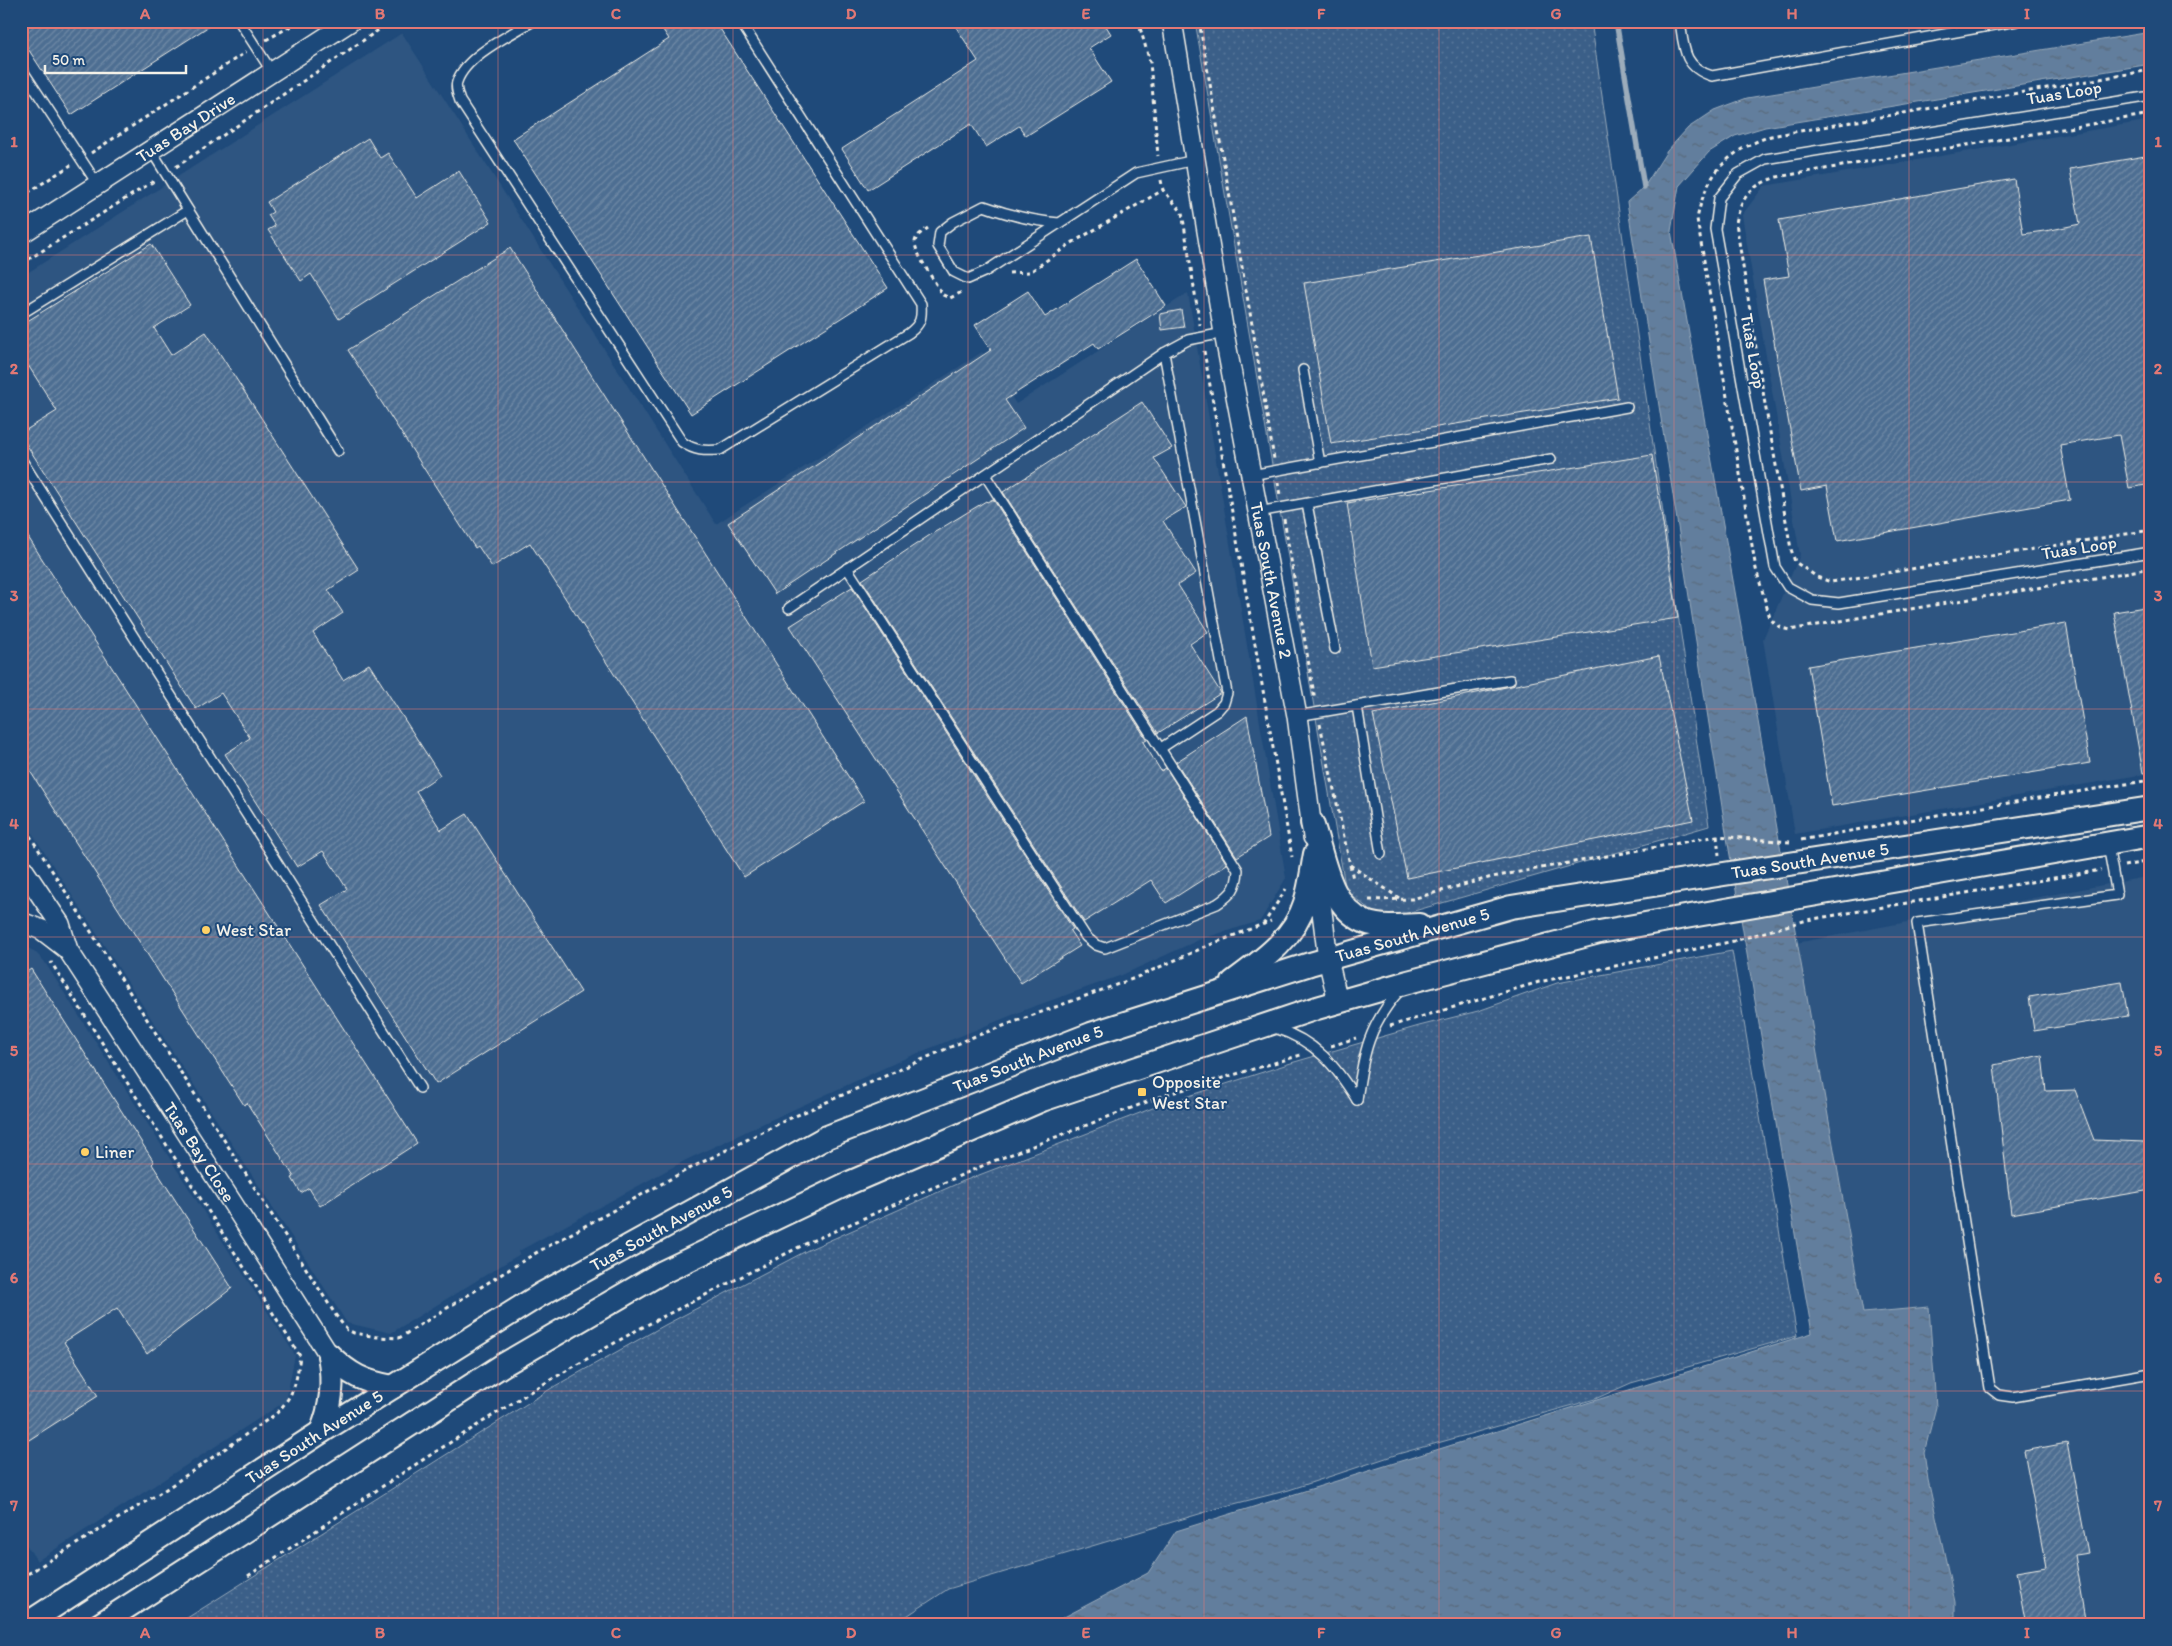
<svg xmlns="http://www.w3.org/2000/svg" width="2172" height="1646" font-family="Itim,sans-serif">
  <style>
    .built { fill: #2d5581 }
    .grass { fill: url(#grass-dots); stroke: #97a8b8 }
    .water { fill: url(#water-ripples); stroke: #9cacbb }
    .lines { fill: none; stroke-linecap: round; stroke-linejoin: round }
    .stream { stroke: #9cacbb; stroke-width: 5.5 }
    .building { fill: url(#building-hatch); stroke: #f4f1e8 }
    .service-casing { stroke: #f4f1e8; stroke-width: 12 }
    .minor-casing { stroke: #f4f1e8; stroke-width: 22 }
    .tertiary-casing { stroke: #f4f1e8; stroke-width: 26 }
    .path { stroke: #f4f1e8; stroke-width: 3; stroke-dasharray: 4 4; stroke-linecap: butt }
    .service { stroke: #1f4a7a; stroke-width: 9 }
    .minor { stroke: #1f4a7a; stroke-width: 19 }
    .tertiary { stroke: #1f4a7a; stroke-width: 22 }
    .grid { fill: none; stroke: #e27875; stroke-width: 1; stroke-opacity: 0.55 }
    .poi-dot { fill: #ffd166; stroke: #1f4a7a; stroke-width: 2 }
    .labels { text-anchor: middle; stroke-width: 4; stroke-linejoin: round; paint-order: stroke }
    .street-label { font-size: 18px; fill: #f4f1e8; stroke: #1f4a7a }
    .poi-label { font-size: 18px; fill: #f4f1e8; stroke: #1f4a7a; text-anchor: start }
    .neatline { fill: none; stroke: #e27875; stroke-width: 2 }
    .grid-label { font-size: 16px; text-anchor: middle; font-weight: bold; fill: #e27875 }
  </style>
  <defs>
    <pattern id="grass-dots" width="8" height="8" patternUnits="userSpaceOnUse" patternTransform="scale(1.25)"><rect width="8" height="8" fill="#3a5f88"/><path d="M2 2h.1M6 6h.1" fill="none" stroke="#577699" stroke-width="1.8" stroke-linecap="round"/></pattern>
    <pattern id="water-ripples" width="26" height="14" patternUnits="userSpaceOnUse" patternTransform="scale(1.25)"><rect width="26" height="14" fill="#627e9d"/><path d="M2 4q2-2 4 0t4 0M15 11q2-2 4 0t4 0" fill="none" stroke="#58687a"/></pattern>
    <pattern id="building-hatch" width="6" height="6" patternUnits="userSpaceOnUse" patternTransform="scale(1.25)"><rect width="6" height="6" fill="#4d6e92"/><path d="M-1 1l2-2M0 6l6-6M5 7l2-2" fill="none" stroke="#708aa6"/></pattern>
  </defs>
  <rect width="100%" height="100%" fill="#1f4a7a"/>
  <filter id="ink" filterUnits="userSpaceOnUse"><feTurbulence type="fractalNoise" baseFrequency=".02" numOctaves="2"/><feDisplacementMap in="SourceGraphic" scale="10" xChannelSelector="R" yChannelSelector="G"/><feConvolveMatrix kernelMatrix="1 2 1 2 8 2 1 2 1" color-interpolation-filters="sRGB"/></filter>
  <g filter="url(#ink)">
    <g class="built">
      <polygon points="402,33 716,524 982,352 1016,404 1188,293 1286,878 1260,921 1201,939 1122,975 1027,1009 906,1058 764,1123 684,1161 519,1251 520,1254 391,1333 347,1323 21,816 21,277"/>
      <polygon points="2151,120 2151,773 1795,834 1763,639 1800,555 1742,215 1764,186"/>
      <polygon points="2151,876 2151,1625 1955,1625 1955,1602 1928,1480 1924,1453 1936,1407 1929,1308 1863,1313 1796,943"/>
      <polygon points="21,945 34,951 44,961 295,1355 286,1401 37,1561 21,1537"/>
    </g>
    <g class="grass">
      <polygon points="1195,21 1591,21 1709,826 1383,920 1346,891"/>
      <polygon points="1732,951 1797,1336 1631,1383 1595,1399 1398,1454 1289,1490 1226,1506 948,1589 893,1625 176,1625 555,1386 665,1325 808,1250 961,1182 1158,1106 1291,1063 1419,1026 1478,1011 1557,983"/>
    </g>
    <polygon class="water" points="2151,32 2151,64 1765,127 1735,136 1709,152 1679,186 1671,231 1863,1313 1929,1307 1936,1407 1924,1453 1928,1480 1955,1602 1955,1625 1049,1625 1148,1573 1176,1531 1812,1333 1725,826 1627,202 1644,187 1667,151 1688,128 1715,110 1747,98"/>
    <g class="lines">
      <polyline class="stream" points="1616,21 1644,187"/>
    </g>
    <g class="building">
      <polygon points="21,21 217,21 71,115 21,38"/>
      <polygon points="657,21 715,21 888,288 691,414 513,139 669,39"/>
      <polygon points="952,21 1103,21 1111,34 1089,48 1111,82 1026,136 1019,126 986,147 971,124 868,190 842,149 978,61"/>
      <polygon points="368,138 380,158 388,153 417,198 459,171 491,222 339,319 311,274 301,281 268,230 275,226 268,215 273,212 267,202"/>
      <polygon points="2151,155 2151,484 2129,488 2119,435 2060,445 2070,500 1837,541 1827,486 1801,491 1763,280 1789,276 1779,220 2014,179 2023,234 2051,230 2080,224 2070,169"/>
      <polygon points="1591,237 1618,398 1331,444 1304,283"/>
      <polygon points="151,244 190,305 154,328 171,355 206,332 359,570 328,590 343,613 313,633 343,680 369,664 440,775 416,791 441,830 467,814 581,992 436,1084 321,905 347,889 323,851 297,867 225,754 250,738 221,693 196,709 21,436 21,433 57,411 21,354 21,325"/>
      <polygon points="510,248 864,801 744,877 530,543 492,567 478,546 475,548 348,350"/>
      <polygon points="1136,259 1166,306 1098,349 1094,343 1005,400 1024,428 775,594 728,523 991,350 975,325 1028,291 1045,317"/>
      <polygon points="1181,310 1184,327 1162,330 1160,314"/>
      <polygon points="1142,402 1172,448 1154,458 1186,507 1163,521 1196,573 1178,585 1208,632 1190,644 1221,693 1158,733 1003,492"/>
      <polygon points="1652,455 1678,618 1372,666 1347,503"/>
      <polygon points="993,499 1147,740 1143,742 1161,771 1166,768 1227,864 1166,903 1151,880 1084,922 862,580 930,535 986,501 987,502"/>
      <polygon points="21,526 417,1143 320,1206 309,1188 301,1193 292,1178 294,1177 247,1103 244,1105 21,757"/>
      <polygon points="852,587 1073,929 1070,931 1080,946 1021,983 790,626"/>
      <polygon points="2151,606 2151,772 2143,773 2114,612"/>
      <polygon points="2066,623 2090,763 1832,806 1808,666"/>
      <polygon points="1659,656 1693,820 1407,878 1373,714"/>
      <polygon points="1247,716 1269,837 1237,857 1176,762"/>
      <polygon points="31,969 154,1162 152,1164 232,1288 147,1354 117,1308 64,1342 98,1396 21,1445 21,976"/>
      <polygon points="2122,982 2128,1016 2034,1031 2029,997"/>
      <polygon points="2042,1055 2046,1091 2075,1090 2094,1140 2144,1142 2151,1174 2151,1190 2011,1214 1994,1065"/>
      <polygon points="2067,1443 2088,1553 2075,1555 2087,1625 2026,1625 2016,1572 2046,1567 2024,1451"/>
    </g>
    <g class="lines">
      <g class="service-casing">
        <g id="service">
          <polyline points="239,21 272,72"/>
          <path d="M 533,21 C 510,35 465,56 457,82 C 455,87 458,95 460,101 L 682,442 C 695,451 704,451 720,450 L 909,333 C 921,324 922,318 921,304 L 740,21"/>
          <path d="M 1680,21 C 1684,48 1683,67 1712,76 L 2017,21"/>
          <polyline points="21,68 98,185"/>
          <polyline points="2151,96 1765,159 1738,174 1719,198 1715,229 1775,567 1788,587 1812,600 1839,603 2151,552"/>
          <polyline points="151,150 338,451"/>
          <path d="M 1059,223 C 1033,221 1009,215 984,206 L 953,222 L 940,232 L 938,246 L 954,272 L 968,279 L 986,271 L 1136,173 L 1195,160"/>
          <polyline points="21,314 188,210"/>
          <polyline points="1303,370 1320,463"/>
          <polyline points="21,459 420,1088"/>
          <polyline points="1251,475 1627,407"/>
          <polyline points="1307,504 1335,649"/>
          <polyline points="1258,512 1551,459"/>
          <path d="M 847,568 L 1086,937 L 1096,945 L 1105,948 L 1217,904 C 1232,894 1237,888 1238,870 L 985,475"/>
          <polyline points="789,608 1164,353 1188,340 1224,333"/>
          <polyline points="1357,706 1381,854"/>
          <polyline points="1297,716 1510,680"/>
          <polyline points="1161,748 1217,711 1224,703 1227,693 1164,353"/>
          <polyline points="2108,845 2117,895 1917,923 1990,1388 1999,1395 2013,1397 2151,1373"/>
          <path d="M 1275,1028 C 1316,1041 1335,1065 1357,1100"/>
          <path d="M 1357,1100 C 1363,1054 1369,1024 1401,989"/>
        </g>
      </g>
      <g class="minor-casing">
        <g id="minor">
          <path id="s1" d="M 1172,21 L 1224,333 L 1297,716 L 1313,837"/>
          <path id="s2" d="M 21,234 L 351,21"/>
          <polyline points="1316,865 1328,959 1338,1002"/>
          <path id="s3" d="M 21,866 L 60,924 L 68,950 L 233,1204 L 329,1355"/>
          <polyline points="21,922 42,930 68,950"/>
        </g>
      </g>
      <g class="tertiary-casing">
        <g id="tertiary">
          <path d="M 1312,823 C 1324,856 1328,906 1365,922 C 1381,928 1402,926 1419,925"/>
          <path d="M 1233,982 C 1261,961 1294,939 1305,903 C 1310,887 1312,870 1315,854"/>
          <path d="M 329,1355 C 350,1375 364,1382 393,1387"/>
          <path d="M 321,1432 C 332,1407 334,1382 329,1355"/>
          <path id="s4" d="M 25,1625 L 321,1432 L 540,1295 L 827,1137 L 1091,1034 L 1310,964 L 1511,907 L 2151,808"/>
          <polyline points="99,1625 503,1365 661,1273 849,1183 1042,1100 1317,1008 1408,982 1599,932 2151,836"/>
        </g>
      </g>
      <g class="path">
        <polyline points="1138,21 1150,62 1158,156"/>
        <polyline points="1199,21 1253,330 1274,459"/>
        <polyline points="266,40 300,21"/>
        <path d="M 2151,70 L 1771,136 C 1727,151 1706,174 1697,219 L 1756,569 L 1770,618 C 1776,626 1780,628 1790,630 C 1910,608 2031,590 2151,568"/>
        <path d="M 2151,114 L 1777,177 C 1752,185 1741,196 1736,223 L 1765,404 L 1791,549 L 1795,562 L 1817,577 L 1831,582 L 2151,530"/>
        <polyline points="91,153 246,52"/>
        <polyline points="176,167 392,21"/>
        <polyline points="1161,180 1163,190 1182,212 1200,325"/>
        <polyline points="21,197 71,165"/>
        <path d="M 928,228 C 923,232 916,235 915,242 C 914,252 937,285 943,295 L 950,298 L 964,291"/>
        <polyline points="21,264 154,181"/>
        <polyline points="1009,273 1030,272 1070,244 1163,190"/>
        <polyline points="1204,351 1292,857"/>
        <polyline points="1278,482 1280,496"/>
        <polyline points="1284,519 1315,700"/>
        <polyline points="1320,724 1353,879"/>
        <polyline points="21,822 337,1317 347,1330 354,1333 377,1337 399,1338 534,1254 683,1172 784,1121 973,1037 1135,978 1207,946 1271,921"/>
        <polyline points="1717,836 1719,855"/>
        <polyline points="1801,840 1965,810 2151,780"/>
        <polyline points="1350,865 1399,898"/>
        <polyline points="2124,866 2151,861"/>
        <polyline points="1369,900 1412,899 1492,877 1717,836 1790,842"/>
        <polyline points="1263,925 1286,889"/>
        <polyline points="1390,1026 1539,982 1734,941 1807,920 2101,870"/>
        <polyline points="1331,1046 1356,1038"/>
        <polyline points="248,1576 410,1468 533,1390 637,1330 805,1244 991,1162 1165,1095 1301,1055"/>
        <path d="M 21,1578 L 163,1491 L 276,1414 C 295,1393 296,1384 300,1356 L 51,962"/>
      </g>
      <use href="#service" class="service"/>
      <use href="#minor" class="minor"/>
      <use href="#tertiary" class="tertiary"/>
    </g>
  </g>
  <path class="grid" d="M 263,21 L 263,1625M 498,21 L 498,1625M 733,21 L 733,1625M 968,21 L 968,1625M 1204,21 L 1204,1625M 1439,21 L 1439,1625M 1674,21 L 1674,1625M 1909,21 L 1909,1625M 21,255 L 2151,255M 21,482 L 2151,482M 21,709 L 2151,709M 21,937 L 2151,937M 21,1164 L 2151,1164M 21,1391 L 2151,1391"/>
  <g class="poi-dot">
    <circle cx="206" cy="930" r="5"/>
    <rect x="1137" y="1087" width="10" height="10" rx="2.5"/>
    <circle cx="85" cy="1152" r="5"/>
  </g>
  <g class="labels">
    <g class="street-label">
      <text transform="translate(2064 93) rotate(-9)" y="6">Tuas Loop</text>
      <text dy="6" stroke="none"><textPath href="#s2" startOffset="196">Tuas Bay Drive</textPath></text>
      <text transform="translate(1753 351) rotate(80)" y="6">Tuas Loop</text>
      <text transform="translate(2079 548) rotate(-9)" y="6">Tuas Loop</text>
      <text dy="6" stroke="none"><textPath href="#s1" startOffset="568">Tuas South Avenue 2</textPath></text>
      <text dy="6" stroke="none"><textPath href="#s4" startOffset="1964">Tuas South Avenue 5</textPath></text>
      <text dy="6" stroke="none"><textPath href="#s4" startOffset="1559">Tuas South Avenue 5</textPath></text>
      <text dy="6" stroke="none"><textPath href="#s4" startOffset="1155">Tuas South Avenue 5</textPath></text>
      <text dy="6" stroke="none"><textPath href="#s3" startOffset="338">Tuas Bay Close</textPath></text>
      <text dy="6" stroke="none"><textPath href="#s4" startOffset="750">Tuas South Avenue 5</textPath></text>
      <text dy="6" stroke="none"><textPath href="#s4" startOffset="345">Tuas South Avenue 5</textPath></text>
    </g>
    <g class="poi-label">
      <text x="216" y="936">West Star</text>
      <text x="1152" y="1088">Opposite<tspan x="1152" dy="21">West Star</tspan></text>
      <text x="95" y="1158">Liner</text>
    </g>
  </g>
  <rect width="2172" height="1646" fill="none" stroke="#1f4a7a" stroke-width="55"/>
  <path d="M45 65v8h141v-8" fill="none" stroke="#f4f1e8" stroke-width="2.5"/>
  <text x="52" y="65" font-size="15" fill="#f4f1e8" stroke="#1f4a7a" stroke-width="4" paint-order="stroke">50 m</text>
  <rect x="28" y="28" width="2116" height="1590" class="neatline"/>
  <g class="grid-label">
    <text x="145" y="19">A</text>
    <text x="380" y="19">B</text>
    <text x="616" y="19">C</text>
    <text x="851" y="19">D</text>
    <text x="1086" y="19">E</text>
    <text x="1321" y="19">F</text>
    <text x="1556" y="19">G</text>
    <text x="1792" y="19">H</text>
    <text x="2027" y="19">I</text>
    <text x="14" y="147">1</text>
    <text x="2158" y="147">1</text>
    <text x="14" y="374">2</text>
    <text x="2158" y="374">2</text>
    <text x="14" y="601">3</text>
    <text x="2158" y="601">3</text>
    <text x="14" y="829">4</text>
    <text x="2158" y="829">4</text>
    <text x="14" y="1056">5</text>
    <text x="2158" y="1056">5</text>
    <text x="14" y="1283">6</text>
    <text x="2158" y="1283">6</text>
    <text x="14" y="1511">7</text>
    <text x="2158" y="1511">7</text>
    <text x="145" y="1638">A</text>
    <text x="380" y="1638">B</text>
    <text x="616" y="1638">C</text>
    <text x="851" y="1638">D</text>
    <text x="1086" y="1638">E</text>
    <text x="1321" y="1638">F</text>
    <text x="1556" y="1638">G</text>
    <text x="1792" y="1638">H</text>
    <text x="2027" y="1638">I</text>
  </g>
</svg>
